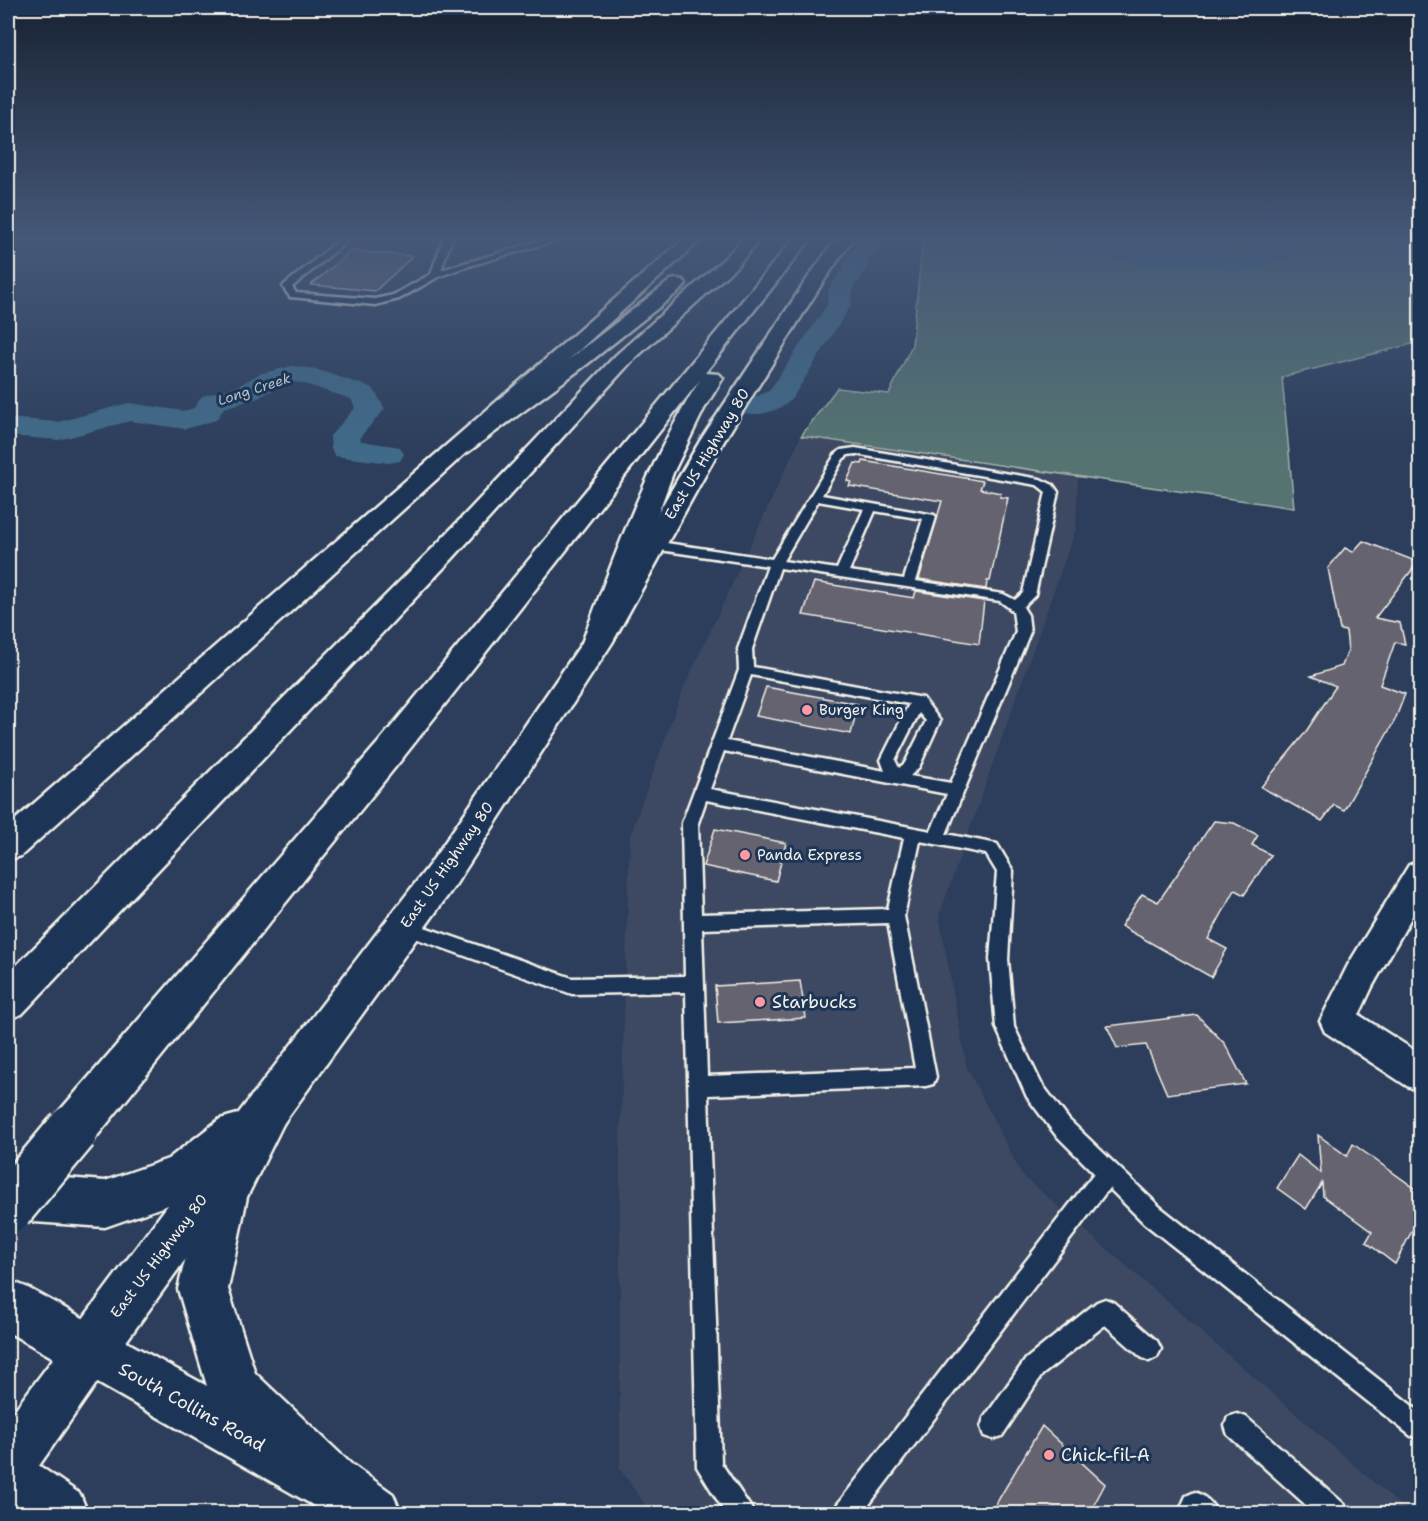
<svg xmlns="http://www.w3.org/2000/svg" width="1428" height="1521" font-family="'Shantell Sans',sans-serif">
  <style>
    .built { fill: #3d4962 }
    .green { fill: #557371; stroke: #a4b2ac; stroke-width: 1.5 }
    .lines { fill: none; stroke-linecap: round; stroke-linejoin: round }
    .river { fill: #416a89; fill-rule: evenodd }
    .building { fill: #666470; stroke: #f4f1e8; stroke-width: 1.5 }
    .service-casing { stroke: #f4f1e8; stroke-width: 5 }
    .minor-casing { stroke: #f4f1e8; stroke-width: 5 }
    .secondary-casing { stroke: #f4f1e8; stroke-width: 5 }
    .primary-casing { stroke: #f4f1e8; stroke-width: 5 }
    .motorway-casing { stroke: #f4f1e8; stroke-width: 5 }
    .service { fill: #1d3557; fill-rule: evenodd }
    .minor { fill: #1d3557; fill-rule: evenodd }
    .secondary { fill: #1d3557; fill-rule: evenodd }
    .primary { fill: #1d3557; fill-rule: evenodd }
    .motorway { fill: #1d3557; fill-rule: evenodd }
    .motorway-bridge-casing { stroke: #f4f1e8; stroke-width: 55; stroke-linecap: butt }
    .motorway-bridge { stroke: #1d3557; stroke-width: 50 }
    .poi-dot { fill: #ff9aa2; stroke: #1d3557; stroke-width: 2 }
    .labels { text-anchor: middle; stroke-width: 6; stroke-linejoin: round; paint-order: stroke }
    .far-water-label { font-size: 14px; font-style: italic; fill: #b5c2c7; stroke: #1d3557 }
    .street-label { font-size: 15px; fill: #f4f1e8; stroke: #1d3557 }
    .poi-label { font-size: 15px; fill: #f4f1e8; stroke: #1d3557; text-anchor: start }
    .near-poi-label { font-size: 18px; fill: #f4f1e8; stroke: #1d3557; text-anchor: start }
    .near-street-label { font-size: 18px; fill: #f4f1e8; stroke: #1d3557 }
  </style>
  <rect width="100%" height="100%" fill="#2c3e5c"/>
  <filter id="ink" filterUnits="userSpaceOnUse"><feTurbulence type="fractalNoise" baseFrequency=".0167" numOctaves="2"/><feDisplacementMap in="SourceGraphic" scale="12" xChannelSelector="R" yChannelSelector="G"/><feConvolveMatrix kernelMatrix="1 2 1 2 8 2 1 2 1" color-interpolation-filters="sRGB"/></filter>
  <g filter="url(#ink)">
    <polygon class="built" points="801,436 1078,475 1076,528 939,916 967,1068 1022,1175 1409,1513 651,1513 620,1469 620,1145 630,836 682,692"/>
    <polygon class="green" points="923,237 1420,237 1420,342 1282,377 1294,508 801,436 837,388 889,394 912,345"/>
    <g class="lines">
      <g class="river">
        <path d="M 864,237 L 888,237 L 867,260 L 867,269 L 853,288 L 851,305 L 793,397 C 784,410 760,417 745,413 L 740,407 L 745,401 L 769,391 L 827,305 L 829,288 L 843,269 L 844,259 Z"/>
        <polygon points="1045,237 1072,237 1076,240 1160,253 1175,249 1223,253 1240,258 1272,249 1278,237 1304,237 1297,244 1290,258 1239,273 1219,267 1176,263 1161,267 1070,253 1062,251"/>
        <polygon points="1359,237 1420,239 1420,253 1362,242"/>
        <polygon points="292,366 315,369 373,388 385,409 360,437 361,441 400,447 404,454 400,461 389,463 335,456 331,449 330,436 355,408 351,399 302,383 292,382 279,386 258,398 224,408 216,420 185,429 130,421 59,440 8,436 8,418 58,422 129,403 184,411 194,408 202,396 238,386 259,374"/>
      </g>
    </g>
    <g class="building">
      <polygon points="351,251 413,256 375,291 311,285"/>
      <polygon points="863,461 983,481 980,489 1001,493 1000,497 1008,498 990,581 987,581 986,589 919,579 942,501 849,486 851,482 847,481 855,463 862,464"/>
      <polygon points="1363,541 1418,562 1375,618 1400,623 1405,644 1395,642 1380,685 1405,694 1395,720 1344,810 1334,805 1322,821 1261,787 1305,733 1336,686 1311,676 1342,666 1348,650 1346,631 1340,630 1328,568 1345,548 1353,552"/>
      <polygon points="814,582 914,598 916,591 984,601 979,644 803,615"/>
      <polygon points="766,687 858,704 851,734 756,716"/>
      <polygon points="1214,821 1234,823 1258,835 1252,845 1271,855 1244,895 1235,890 1208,939 1227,949 1211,977 1121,926 1142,894 1158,902"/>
      <polygon points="715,829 786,843 776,881 703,866"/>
      <polygon points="800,981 806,1018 718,1023 715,986"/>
      <polygon points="1197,1015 1225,1044 1246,1084 1167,1094 1146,1045 1117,1048 1107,1026"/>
      <polygon points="1318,1135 1347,1156 1353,1144 1420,1192 1420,1215 1395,1264 1366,1242 1372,1232 1323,1196 1322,1183 1306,1209 1277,1188 1298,1155 1321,1173"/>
      <polygon points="1042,1426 1105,1484 1089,1514 990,1514"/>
    </g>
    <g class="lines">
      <g class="service-casing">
        <g id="service">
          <polygon points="343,237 352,237 292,287 296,293 375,299 393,295 431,274 444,237 452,237 441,270 554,237 568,237 462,268 438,277 399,299 375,305 290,297 283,287 284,285"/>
          <path d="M 855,448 L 1040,479 L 1053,485 L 1058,492 L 1035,595 L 1023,607 L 1028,615 L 1030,632 L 946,834 L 997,844 L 1013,871 L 1008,959 L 1014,1027 L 1041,1083 L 1069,1120 L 1160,1207 L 1420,1412 L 1420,1439 L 1411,1436 L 1144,1223 L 1109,1188 L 862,1514 L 833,1514 L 837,1505 L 1094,1173 L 1055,1134 L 1027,1097 L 996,1027 L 990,959 L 997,872 L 986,854 L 920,841 L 904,916 L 936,1077 L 933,1084 L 926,1086 L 708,1095 L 721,1463 L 755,1514 L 726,1514 L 697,1467 L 686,992 L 572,994 L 398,932 L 395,927 L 398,922 L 404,920 L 572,978 L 685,976 L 682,823 L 739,670 L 738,649 L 768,566 L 653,549 L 647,545 L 653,541 L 772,559 L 835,455 L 841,450 ZM 855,454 L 1037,485 L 1046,492 L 1023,593 L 1015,600 L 1003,594 L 916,581 L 936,517 L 934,515 L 822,495 L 843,459 L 848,455 ZM 818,501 L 864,509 L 837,569 L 783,561 ZM 875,511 L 923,519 L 904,579 L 849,571 ZM 780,568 L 1000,601 L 1013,611 L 1016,632 L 951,783 L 910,776 L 919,767 L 940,721 L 923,698 L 753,667 L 752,649 ZM 751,675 L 909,704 L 881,760 L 885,771 L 727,741 ZM 919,713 L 926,721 L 905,763 L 899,768 L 895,760 ZM 724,751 L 947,794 L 931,831 L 710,789 ZM 706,800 L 904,838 L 888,909 L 701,914 L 698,823 ZM 888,923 L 915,1068 L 707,1076 L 702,929 Z"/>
          <polygon points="1105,1299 1113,1302 1157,1341 1161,1349 1157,1357 1149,1361 1141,1357 1105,1325 1042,1375 1002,1436 993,1439 984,1436 981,1427 984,1418 1026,1359 1097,1302"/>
          <polygon points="1237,1414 1246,1417 1345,1505 1349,1514 1316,1514 1228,1435 1225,1426 1228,1417"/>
          <path d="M 1195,1492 C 1206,1497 1212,1502 1217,1514 L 1178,1514 L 1186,1496 Z"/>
        </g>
      </g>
      <g class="minor-casing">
        <polygon id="minor" points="1420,861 1420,902 1372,987 1359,1015 1420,1054 1420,1091 1407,1086 1325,1032 1320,1021 1348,965 1409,865"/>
      </g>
      <g class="secondary-casing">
        <g id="secondary">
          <polygon points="686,237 704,237 21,856 8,860 8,826"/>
          <polygon points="837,237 854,237 821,285 724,441 612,643 456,884 107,1368 27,1483 8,1491 8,1419 168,1205 105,1227 34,1222 8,1210 8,1163 37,1176 105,1181 168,1159 220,1119 238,1114 430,864 584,640 700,441 803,285"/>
        </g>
      </g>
      <g class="primary-casing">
        <g id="primary">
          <polygon points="268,1089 284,1095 290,1110 247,1197 228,1289 255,1373 351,1464 393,1494 401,1514 325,1514 311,1504 8,1332 8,1280 26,1287 207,1386 178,1289 202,1192 209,1176 252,1095"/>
          <polygon points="8,1450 28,1458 80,1494 88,1514 11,1514 8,1511"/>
        </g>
      </g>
      <g class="motorway-casing">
        <g id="motorway">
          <polygon points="745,237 762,237 738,265 630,363 453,558 22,1014 8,1019 8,974 435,546 616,355 726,257"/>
          <path d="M 795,237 L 812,237 L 705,373 L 719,374 L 723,378 L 704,409 L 673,473 L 607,650 L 597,653 L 587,650 L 582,643 C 616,552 648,462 700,380 L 401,760 L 89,1146 L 73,1152 L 57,1146 L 51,1130 L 57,1114 L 377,744 Z"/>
          <polygon points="677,279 683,280 686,284 683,288 586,365 468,452 460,454 452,452 448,447 452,442 572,357 671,280"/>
        </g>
      </g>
      <use href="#service" class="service"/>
      <use href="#minor" class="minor"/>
      <use href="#secondary" class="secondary"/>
      <use href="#primary" class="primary"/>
      <use href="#motorway" class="motorway"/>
      <g class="motorway-bridge-casing">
        <polyline id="motorway-bridge" points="8,1208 73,1130"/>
      </g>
      <use href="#motorway-bridge" class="motorway-bridge"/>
    </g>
  </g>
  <linearGradient id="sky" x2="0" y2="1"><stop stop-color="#182233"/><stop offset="0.53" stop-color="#455878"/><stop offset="1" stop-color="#455878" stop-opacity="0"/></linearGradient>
  <rect width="1428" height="450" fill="url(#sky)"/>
  <g class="poi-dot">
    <circle cx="807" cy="710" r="6"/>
    <circle cx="745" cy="855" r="6"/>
    <circle cx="760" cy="1002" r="6"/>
    <circle cx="1049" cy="1455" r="6"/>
  </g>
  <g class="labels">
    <g class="far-water-label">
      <text transform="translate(254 389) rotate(-18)" y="5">Long Creek</text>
    </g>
    <g class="street-label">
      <text transform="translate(707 454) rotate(-59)" y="5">East US Highway 80</text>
      <text transform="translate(447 865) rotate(-55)" y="5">East US Highway 80</text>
      <text transform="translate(159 1256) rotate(-53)" y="5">East US Highway 80</text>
    </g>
    <g class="poi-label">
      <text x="819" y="715">Burger King</text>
      <text x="757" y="860">Panda Express</text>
    </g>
    <g class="near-poi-label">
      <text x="772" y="1008">Starbucks</text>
      <text x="1061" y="1461">Chick-fil-A</text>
    </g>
    <g class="near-street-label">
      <text transform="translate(192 1407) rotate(29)" y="6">South Collins Road</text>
    </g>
  </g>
  <rect width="1428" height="1521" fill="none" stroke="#1d3557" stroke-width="30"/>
  <rect x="15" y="15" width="1398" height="1491" fill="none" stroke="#f4f1e8" stroke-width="2" filter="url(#ink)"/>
</svg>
